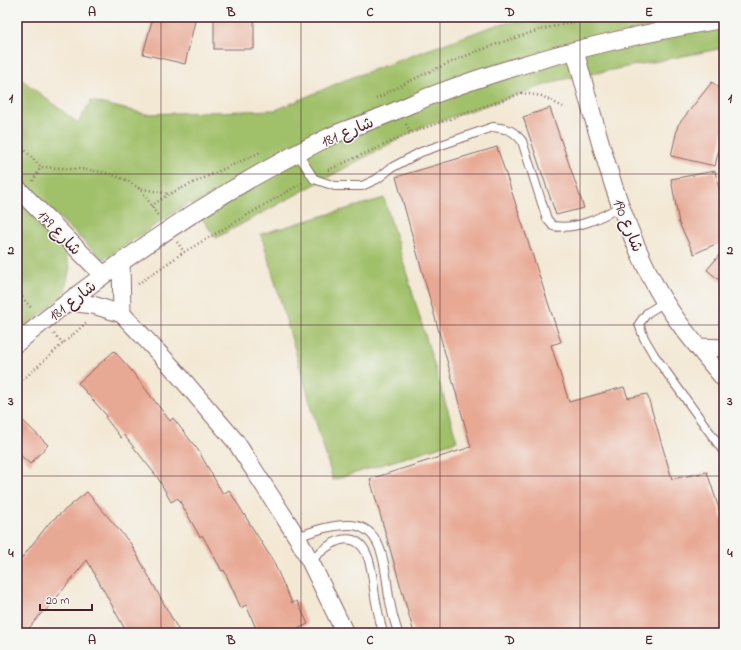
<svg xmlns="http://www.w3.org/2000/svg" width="741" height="650" font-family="'Indie Flower','Playpen Sans Arabic',sans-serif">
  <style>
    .green { fill: #a0c069; stroke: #75704a }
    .building { fill: #e8a994 }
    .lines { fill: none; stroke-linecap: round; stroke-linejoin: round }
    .lane-casing { stroke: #856566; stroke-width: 10 }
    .street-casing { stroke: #856566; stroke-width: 19 }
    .path { stroke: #856566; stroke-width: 2.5; stroke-dasharray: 1 3; stroke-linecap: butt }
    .lane { stroke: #fff; stroke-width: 8 }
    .street { stroke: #fff; stroke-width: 17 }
    .grid { fill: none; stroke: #4a1f2b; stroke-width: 1; stroke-opacity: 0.55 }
    .labels { text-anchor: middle; stroke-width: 3; stroke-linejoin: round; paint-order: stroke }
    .street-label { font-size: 16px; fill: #4a1f2b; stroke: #f6f6f2 }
    .neatline { fill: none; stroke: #4a1f2b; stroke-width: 1.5 }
    .grid-label { font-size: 13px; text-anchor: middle; font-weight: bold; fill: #4a1f2b }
  </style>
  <rect width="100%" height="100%" fill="#f6f6f2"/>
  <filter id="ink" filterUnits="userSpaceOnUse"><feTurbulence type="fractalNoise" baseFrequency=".025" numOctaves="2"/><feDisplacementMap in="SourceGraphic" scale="8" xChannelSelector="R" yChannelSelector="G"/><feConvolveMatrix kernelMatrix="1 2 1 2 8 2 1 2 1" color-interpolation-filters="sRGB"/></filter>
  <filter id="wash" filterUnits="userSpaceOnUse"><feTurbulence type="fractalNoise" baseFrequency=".012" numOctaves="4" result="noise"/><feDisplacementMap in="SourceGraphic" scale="16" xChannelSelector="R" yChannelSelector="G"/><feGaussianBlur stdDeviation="0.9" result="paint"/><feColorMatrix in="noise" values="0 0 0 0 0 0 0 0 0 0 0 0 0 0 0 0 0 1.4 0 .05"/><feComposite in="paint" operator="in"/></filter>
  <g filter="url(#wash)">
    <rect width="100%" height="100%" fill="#f3e8d4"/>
    <g class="green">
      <polygon points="537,17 724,17 724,48 560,80 419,128 216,238 190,202 103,260 17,177 17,76 78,123 91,101 146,114 276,110 345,80 493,26"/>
      <polygon points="384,198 457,441 333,480 261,234"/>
      <polygon points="17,201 58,238 70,267 64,295 17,334"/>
    </g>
    <g id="blocks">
      <g class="building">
        <polygon points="153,17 196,17 185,64 143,54"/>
        <rect x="214" y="17" width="40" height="32"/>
        <polygon points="712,82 724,92 724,128 715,166 671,156 678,125"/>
        <polygon points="550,108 584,208 556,215 523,117"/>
        <polygon points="497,147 561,342 551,345 569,402 624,387 628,398 647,394 672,479 707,472 724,524 724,633 414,633 370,479 471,447 396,177"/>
        <polygon points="715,171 724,212 724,240 694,254 679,223 671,179"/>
        <polygon points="724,249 724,284 707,270"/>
        <polygon points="114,351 131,370 170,421 173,418 198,450 223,494 229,490 273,561 292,603 297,601 308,624 289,633 258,633 246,605 241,608 224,570 222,571 202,535 200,537 178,498 171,502 158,478 124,435 121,438 105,417 107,416 78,383"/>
        <polygon points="17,415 48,445 30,464 17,452"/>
        <polygon points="87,492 131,544 180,633 127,633 87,560 45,612 44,610 25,633 17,633 17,564 50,522"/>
      </g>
    </g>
  </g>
  <g filter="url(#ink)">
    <use href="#blocks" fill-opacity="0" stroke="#856566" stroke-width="1"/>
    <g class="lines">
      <g class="lane-casing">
        <g id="lane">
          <path d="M 298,154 L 314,179 L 335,186 L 362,186 L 377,179 L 391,168 L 421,152 L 493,127 C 508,129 512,129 522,141 L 547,219 L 553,226 C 577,230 600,218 621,206"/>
          <polyline points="666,301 647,313 639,324 644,338 654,355 724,452"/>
          <path d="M 297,537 C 314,531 332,524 351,525 C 385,527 385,572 389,597 C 391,609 394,621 398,633"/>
          <path d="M 310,561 C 319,553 330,543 341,540 C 372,533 372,578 375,596 C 377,609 380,621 383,633"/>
        </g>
      </g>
      <g class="street-casing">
        <g id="street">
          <path d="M 575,51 C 597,131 617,215 657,289 C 675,321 701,351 724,379"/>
          <polyline points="17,188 103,275"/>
          <polyline points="121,263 122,314"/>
          <polyline points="69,302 93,305 122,314 171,366 236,442 297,537 310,561 345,633"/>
          <path d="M 17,343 C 112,264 215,193 327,138 C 343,130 361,125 378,118 C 397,111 415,102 433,95 C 527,59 625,36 724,19"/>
          <polyline points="698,347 724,348"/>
        </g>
      </g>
      <g class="path">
        <path d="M 376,99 C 425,71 486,46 540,30 C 558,25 578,21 596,17"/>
        <polyline points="406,124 411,133"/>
        <path d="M 17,142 L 41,167 C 72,169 110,167 137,187 C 146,194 152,208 159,217"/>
        <polyline points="328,170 411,133 522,93 542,96 563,107"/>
        <polyline points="33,181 41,167"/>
        <polyline points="138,188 169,194"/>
        <polyline points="151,206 169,194 261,152"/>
        <polyline points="177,242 184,252"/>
        <polyline points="138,284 184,252 302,183"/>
        <polyline points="17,291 32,309"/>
        <polyline points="54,334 63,343"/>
        <polyline points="17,385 87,322"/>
      </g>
      <use href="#lane" class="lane"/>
      <use href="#street" class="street"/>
    </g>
  </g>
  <path class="grid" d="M 161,17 L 161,633M 301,17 L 301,633M 440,17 L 440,633M 580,17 L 580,633M 17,174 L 724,174M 17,325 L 724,325M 17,476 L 724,476"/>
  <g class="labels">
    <g class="street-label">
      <text transform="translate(347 131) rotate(-23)" y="6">شارع 181</text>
      <text transform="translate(629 225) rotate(68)" y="6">شارع 190</text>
      <text transform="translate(60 232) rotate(46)" y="6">شارع 179</text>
      <text transform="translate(72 300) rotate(-38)" y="6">شارع 181</text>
    </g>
  </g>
  <rect width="741" height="650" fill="none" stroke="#f6f6f2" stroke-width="44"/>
  <path d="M40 604v6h52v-6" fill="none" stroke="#4a1f2b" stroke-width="2"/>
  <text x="46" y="604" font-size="12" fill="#4a1f2b" stroke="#f6f6f2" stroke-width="3" paint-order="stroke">20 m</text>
  <rect x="22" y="22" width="697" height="606" class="neatline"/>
  <g class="grid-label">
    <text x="92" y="16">A</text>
    <text x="231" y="16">B</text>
    <text x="370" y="16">C</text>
    <text x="510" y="16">D</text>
    <text x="649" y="16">E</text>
    <text x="11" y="102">1</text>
    <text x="730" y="102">1</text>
    <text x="11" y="254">2</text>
    <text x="730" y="254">2</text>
    <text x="11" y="405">3</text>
    <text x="730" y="405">3</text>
    <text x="11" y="557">4</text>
    <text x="730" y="557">4</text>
    <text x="92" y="644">A</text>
    <text x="231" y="644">B</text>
    <text x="370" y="644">C</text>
    <text x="510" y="644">D</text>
    <text x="649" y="644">E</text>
  </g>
</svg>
